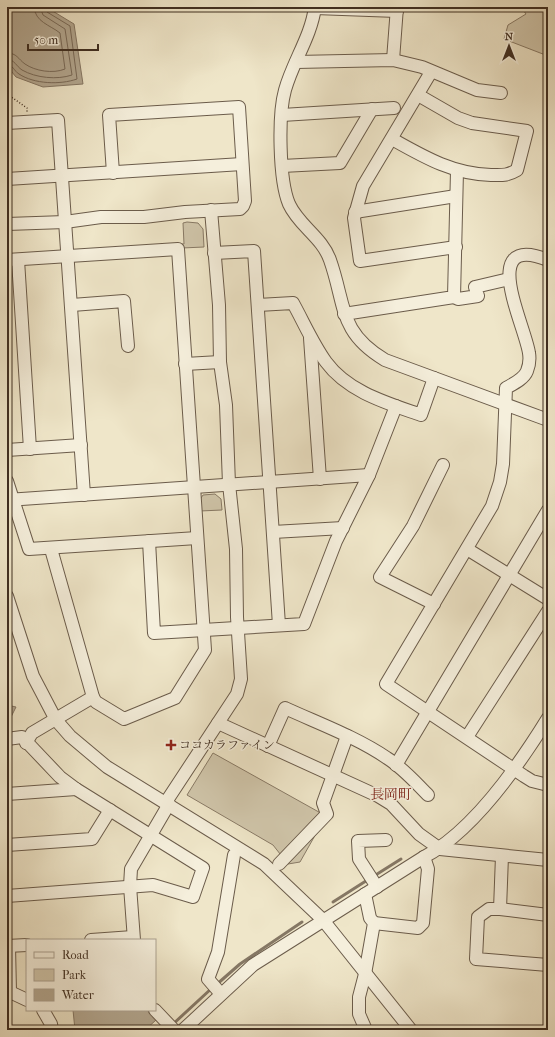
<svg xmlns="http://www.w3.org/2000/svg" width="555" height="1037" font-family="'IM FELL French Canon','Noto Serif JP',serif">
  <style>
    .green { fill: #d1c7ac; stroke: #887a66 }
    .water { fill: #b3a790; stroke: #857764 }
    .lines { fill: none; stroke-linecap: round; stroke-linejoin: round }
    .shore { stroke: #796a58; stroke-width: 1 }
    .stream { stroke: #857764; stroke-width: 3 }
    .minor-casing { stroke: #6b5c4b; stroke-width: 14 }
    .path { stroke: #3f2e21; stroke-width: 1.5; stroke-dasharray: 1 2; stroke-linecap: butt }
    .minor { stroke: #f5efdc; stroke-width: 12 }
    .poi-dot { fill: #8f2418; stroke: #f5efdc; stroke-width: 1.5 }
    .labels { text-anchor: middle; stroke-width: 3; stroke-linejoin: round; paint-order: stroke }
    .poi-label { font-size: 12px; fill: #3f2e21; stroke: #f5efdc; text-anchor: start }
    .quarter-label { font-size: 14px; fill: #7a1f14; stroke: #f5efdc }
  </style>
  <rect width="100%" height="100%" fill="#efe6c9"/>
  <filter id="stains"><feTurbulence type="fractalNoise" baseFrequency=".005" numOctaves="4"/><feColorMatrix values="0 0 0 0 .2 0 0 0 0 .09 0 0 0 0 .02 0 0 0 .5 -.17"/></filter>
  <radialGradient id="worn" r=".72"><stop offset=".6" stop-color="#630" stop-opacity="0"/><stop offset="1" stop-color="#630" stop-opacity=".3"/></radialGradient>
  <g class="green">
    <polygon points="521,7 548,7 548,56 504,39 508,25 526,14"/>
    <polygon points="187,222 198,223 203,229 204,247 182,248 182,244 184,244 183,223"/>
    <polygon points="215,494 221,499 222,510 200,511 199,501 203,495"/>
    <polygon points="213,753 326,816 300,862 288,864 273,845 187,795"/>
  </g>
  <g class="water">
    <polygon points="7,7 46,7 74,24 83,84 43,87 16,77 7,66"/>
    <polygon points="7,705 16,707 7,725"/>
    <polygon points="73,1010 147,1010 156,1020 145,1030 75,1030"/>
  </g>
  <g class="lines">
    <g class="shore">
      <path d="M 7,53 C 17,53 18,59 25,64 C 35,71 53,74 65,69 L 60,33 C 50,25 35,22 34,7"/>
      <path d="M 7,59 C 15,60 16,66 22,70 C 36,78 57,80 72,75 L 65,29 L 43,15 L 40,7"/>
      <path d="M 7,64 C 13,65 14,71 19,74 C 34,84 60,85 77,79 L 70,26 L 47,12 L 45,7"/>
    </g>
    <g class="stream">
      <polyline points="374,876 401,859"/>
      <polyline points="333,902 369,879"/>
      <polyline points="216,985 240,964 302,922"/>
      <polyline points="172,1025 212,988"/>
    </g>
    <g class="minor-casing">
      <g id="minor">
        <path d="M 315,7 C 311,37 293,61 285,90 C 278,115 279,180 289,204 C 299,226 322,237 330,260 C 346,305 338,332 385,360 L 548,420"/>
        <polyline points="315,8 397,11"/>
        <polyline points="393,60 397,7"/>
        <polyline points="296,62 393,60 422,67 477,90 501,93"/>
        <polyline points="431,72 363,186 354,218 360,261 456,247"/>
        <polyline points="282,115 394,108"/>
        <polyline points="7,123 58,120 84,495"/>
        <path d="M 392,139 C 424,157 453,174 491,175 C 502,175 507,176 517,170 L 527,131 L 472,123 L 458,118 L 418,95"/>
        <polyline points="282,166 340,163 372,109"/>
        <polyline points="7,179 242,164"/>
        <polyline points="355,212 456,196"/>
        <polyline points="7,224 65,222 101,217 144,217 185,212 240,209 243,206 245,201 239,107 109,115 113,173"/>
        <polyline points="214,253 254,251 279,625"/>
        <polyline points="7,260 178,249 205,650 175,698 124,719 96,702 93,697 51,549"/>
        <polyline points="18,260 30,449"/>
        <path d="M 548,260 C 477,232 525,325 529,353 C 530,359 529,366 527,371 C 524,379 513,384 506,388 L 503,464 L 500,482 L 492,506 L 386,684 L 524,776 L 532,781 L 548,785"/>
        <polyline points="454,297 458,299 478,296 475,287 509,279"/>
        <polyline points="72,305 124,301 128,346"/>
        <path d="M 258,305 L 293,303 C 304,323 313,344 326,362 C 348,392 387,403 421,415 L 434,378"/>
        <polyline points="344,314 454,297 457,171"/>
        <polyline points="310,338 320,479"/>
        <polyline points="185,364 220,362"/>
        <polyline points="7,450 81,445"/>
        <polyline points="369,475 396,406"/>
        <polyline points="7,481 29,549 197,538"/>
        <polyline points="7,500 369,475 336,541 304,624 154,633 149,541"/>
        <polyline points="273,532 343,528"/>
        <polyline points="467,549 548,599"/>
        <polyline points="7,596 33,676 56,720 70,736 107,767 264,864 323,920 411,1030"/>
        <polyline points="434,604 380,577 413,526 443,465"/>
        <polyline points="218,723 378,796 391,804 419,834 440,849 548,860"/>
        <polyline points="467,737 548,611"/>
        <polyline points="7,739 22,737 60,777 76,789 203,868 193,897 153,885 7,896"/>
        <polyline points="26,743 32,733 93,697"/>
        <path d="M 268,746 L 285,708 C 320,724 356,737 387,758 C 403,768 415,782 428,795"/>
        <polyline points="396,765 548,510"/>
        <polyline points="7,794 76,789"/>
        <polyline points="166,802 237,694 241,679 237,617 236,549 229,484 226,405 220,362 219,305 211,210"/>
        <polyline points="7,845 92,839 110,810"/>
        <polyline points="502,856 500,909 489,909 478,917 476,959 548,965"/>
        <polyline points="279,864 327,814 323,803 347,736"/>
        <polyline points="377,887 359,859 358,841 386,840"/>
        <polyline points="365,894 370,918 374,923 365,974 359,997 359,1014 366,1030"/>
        <polyline points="500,909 548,915"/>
        <polyline points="374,923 418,928 423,923 428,869 424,857"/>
        <polyline points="91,940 133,937"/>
        <polyline points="134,940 130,886 131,869 169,804"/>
        <polyline points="7,946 27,945"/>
        <polyline points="9,946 10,992 27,1000"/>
        <polyline points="221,994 208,979 218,952 234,855"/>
        <polyline points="43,1010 51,1024 52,1030"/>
        <polyline points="155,1010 174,1030"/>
        <path d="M 183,1030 L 253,965 L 424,857 C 474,831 519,765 548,718"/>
      </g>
    </g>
    <polyline class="path" points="7,94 27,108 27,112"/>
    <use href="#minor" class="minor"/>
  </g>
  <path class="poi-dot" d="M169 739h4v4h4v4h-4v4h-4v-4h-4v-4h4z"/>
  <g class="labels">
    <g class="poi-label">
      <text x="179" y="749">ココカラファイン</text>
    </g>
    <g class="quarter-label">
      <text x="391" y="799">長岡町</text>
    </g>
  </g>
  <rect width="555" height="1037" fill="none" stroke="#efe6c9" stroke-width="24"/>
  <rect x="8" y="8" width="539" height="1021" fill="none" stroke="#3f2e21" stroke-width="2"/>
  <rect x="12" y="12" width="531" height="1013" fill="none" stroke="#3f2e21"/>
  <rect x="26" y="939" width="130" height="72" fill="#f5efdc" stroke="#aca291"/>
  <rect x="34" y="952" width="20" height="6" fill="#f5efdc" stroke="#aca291"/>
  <text x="62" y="959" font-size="12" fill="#3f2e21">Road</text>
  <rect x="34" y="969" width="20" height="12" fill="#d1c7ac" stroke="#aca291"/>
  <text x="62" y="979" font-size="12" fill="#3f2e21">Park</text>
  <rect x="34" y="989" width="20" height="12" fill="#b3a790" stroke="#aca291"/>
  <text x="62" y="999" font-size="12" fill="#3f2e21">Water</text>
  <g transform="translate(509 46)" stroke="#f5efdc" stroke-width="3" paint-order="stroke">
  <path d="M0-3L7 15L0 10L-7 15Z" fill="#3f2e21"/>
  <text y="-6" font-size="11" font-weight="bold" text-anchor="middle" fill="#3f2e21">N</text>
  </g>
  <path d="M28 44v6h70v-6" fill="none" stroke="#3f2e21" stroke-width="2"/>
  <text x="34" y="44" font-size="12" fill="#3f2e21" stroke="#f5efdc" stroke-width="3" paint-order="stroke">50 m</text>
  <rect width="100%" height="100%" filter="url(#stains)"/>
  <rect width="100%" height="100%" fill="url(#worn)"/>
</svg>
